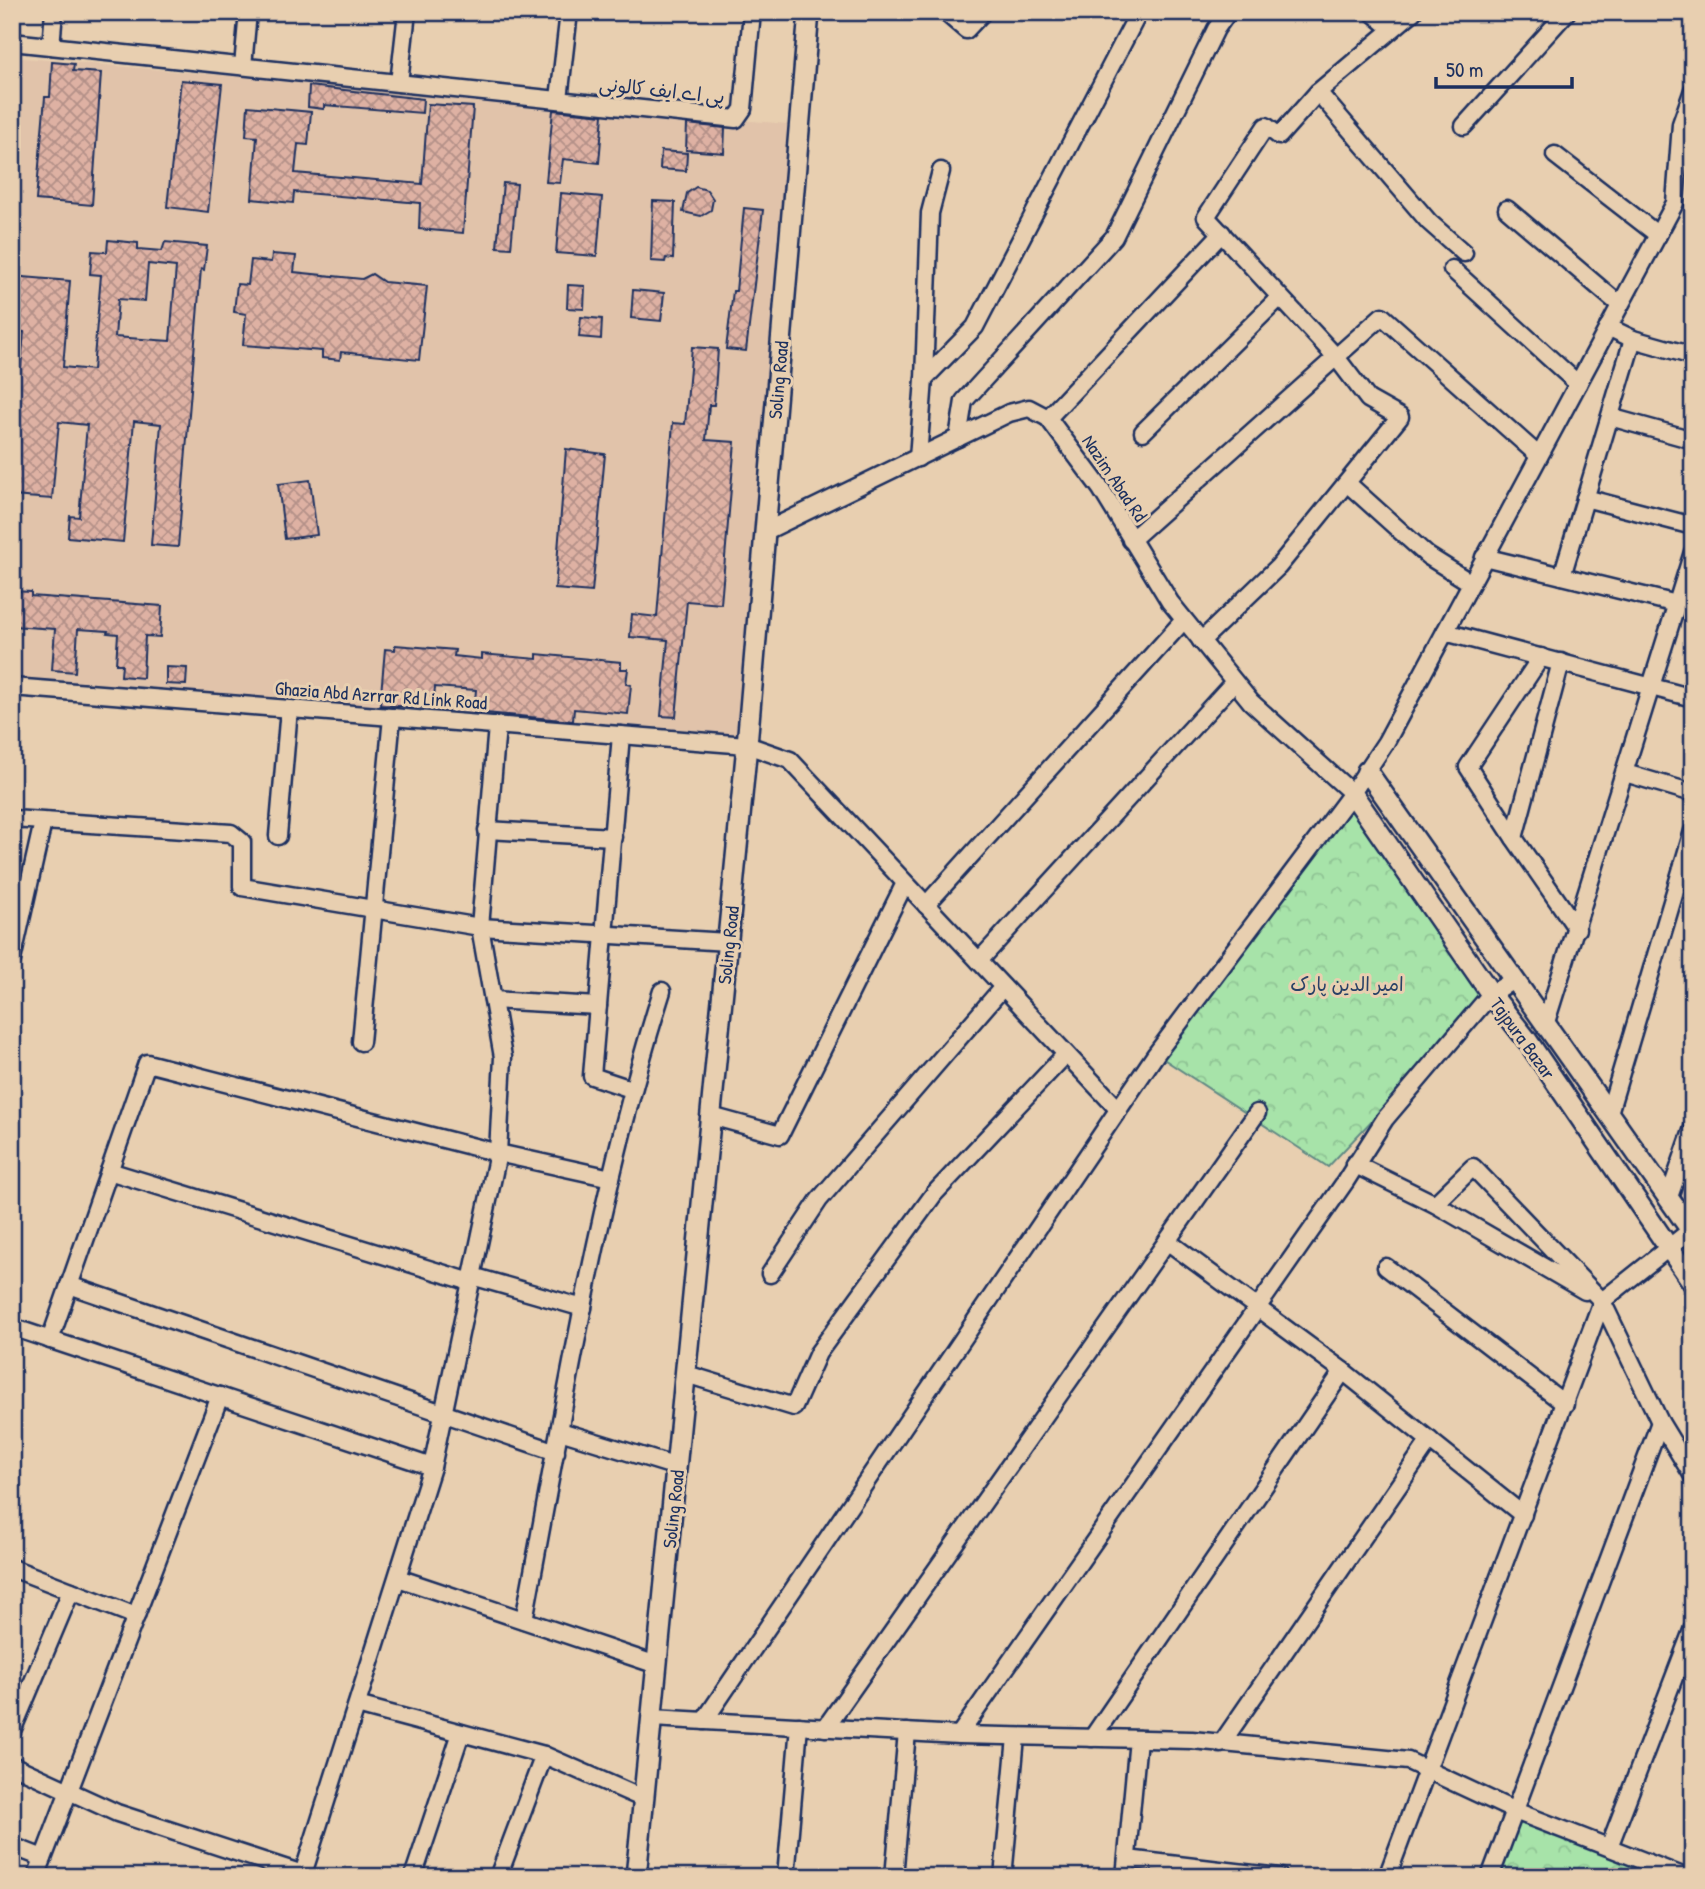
<svg xmlns="http://www.w3.org/2000/svg" width="1705" height="1889" font-family="'Patrick Hand','Playpen Sans Arabic',sans-serif">
  <style>
    .built { fill: #e1c3aa }
    .park { fill: url(#park-crowns); stroke: #618984; stroke-width: 2 }
    .building { fill: url(#building-cross-hatch); stroke: #1b2f5e; stroke-width: 2; fill-rule: evenodd }
    .lines { fill: none; stroke-linecap: round; stroke-linejoin: round }
    .minor-casing { stroke: #1b2f5e; stroke-width: 21 }
    .tertiary-casing { stroke: #1b2f5e; stroke-width: 24 }
    .minor { stroke: #e8cfb0; stroke-width: 16 }
    .tertiary { stroke: #e8cfb0; stroke-width: 19 }
    .labels { text-anchor: middle; stroke-width: 6; stroke-linejoin: round; paint-order: stroke }
    .street-label { font-size: 19px; fill: #1b2f5e; stroke: #e8cfb0 }
    .park-label { font-size: 19px; fill: #294166; stroke: #e8cfb0 }
  </style>
  <defs>
    <pattern id="park-crowns" width="20" height="18" patternUnits="userSpaceOnUse" patternTransform="scale(1.75)"><rect width="20" height="18" fill="#a7e3a9"/><path d="M2 6a3 3 0 1 1 6 0M12 15a3 3 0 1 1 6 0" fill="none" stroke="#8fc394"/></pattern>
    <pattern id="building-cross-hatch" width="8" height="8" patternUnits="userSpaceOnUse" patternTransform="scale(1.75)"><rect width="8" height="8" fill="#deb1a3"/><path d="M0 0l8 8M0 8l8-8" fill="none" stroke="#b39088"/></pattern>
  </defs>
  <rect width="100%" height="100%" fill="#e8cfb0"/>
  <filter id="ink" filterUnits="userSpaceOnUse"><feTurbulence type="fractalNoise" baseFrequency=".0143" numOctaves="2"/><feDisplacementMap in="SourceGraphic" scale="14" xChannelSelector="R" yChannelSelector="G"/><feConvolveMatrix kernelMatrix="1 2 1 2 8 2 1 2 1" color-interpolation-filters="sRGB"/></filter>
  <g filter="url(#ink)">
    <polygon class="built" points="12,57 799,125 747,745 12,687"/>
    <g class="park">
      <polygon points="1352,793 1491,994 1328,1167 1156,1054"/>
      <polygon points="1515,1811 1661,1867 1657,1877 1490,1877"/>
    </g>
    <g class="building">
      <polygon points="52,62 74,64 73,71 101,73 92,205 36,200 45,97 50,97"/>
      <polygon points="181,80 222,84 208,212 167,207"/>
      <polygon points="309,86 423,99 422,113 324,105 324,109 308,107"/>
      <polygon points="428,104 473,107 463,233 419,229 420,203 294,192 293,203 252,199 257,137 246,136 248,106 311,112 308,145 298,144 295,173 422,184"/>
      <polygon points="553,110 603,115 599,163 563,159 560,183 546,182"/>
      <polygon points="687,124 725,128 724,153 686,150"/>
      <polygon points="661,151 687,153 686,171 660,169"/>
      <polygon points="503,183 517,184 511,248 497,247"/>
      <polygon points="696,187 707,190 713,199 711,210 701,216 683,212 687,193"/>
      <polygon points="561,193 602,197 597,256 556,253"/>
      <polygon points="653,201 675,202 673,259 666,258 665,262 651,261"/>
      <polygon points="744,208 763,210 746,351 726,349 733,291 736,291"/>
      <path d="M 108,240 L 138,243 L 138,249 L 162,251 L 165,242 L 207,246 L 204,270 L 201,269 L 178,547 L 151,545 L 161,424 L 134,421 L 123,542 L 68,537 L 70,516 L 79,517 L 87,425 L 59,422 L 52,499 L 12,496 L 17,410 L 12,410 L 12,364 L 21,365 L 24,332 L 12,332 L 12,276 L 70,281 L 63,367 L 93,370 L 101,275 L 90,274 L 92,251 L 107,252 ZM 148,264 L 176,267 L 170,341 L 115,337 L 118,299 L 145,301 Z"/>
      <polygon points="272,254 296,256 294,272 362,279 372,274 384,282 427,286 419,360 341,352 340,360 322,358 322,351 243,345 246,314 234,312 237,284 248,285 251,260 271,262"/>
      <polygon points="568,285 585,286 584,309 567,308"/>
      <polygon points="633,290 664,293 661,321 631,318"/>
      <polygon points="581,317 602,319 601,339 579,337"/>
      <polygon points="692,347 718,349 714,405 709,405 706,440 735,442 721,604 687,601 676,717 661,716 668,640 630,637 632,614 657,617 673,423 685,424"/>
      <polygon points="566,449 605,454 592,592 555,589"/>
      <polygon points="310,480 317,535 285,539 278,484"/>
      <polygon points="12,591 31,592 31,596 162,606 160,637 145,636 143,678 121,676 122,664 116,664 118,634 107,633 108,631 78,629 75,672 52,670 55,629 12,626"/>
      <polygon points="395,645 455,650 454,656 482,659 482,654 537,659 537,654 621,662 621,669 628,669 626,684 631,685 628,714 574,709 573,721 474,712 476,690 435,687 433,708 380,705 385,649 395,650"/>
      <polygon points="166,667 187,668 186,685 166,684"/>
    </g>
    <g class="lines">
      <g class="minor-casing">
        <g id="minor">
          <polyline points="945,12 966,30 983,12"/>
          <polyline points="1372,12 1392,29"/>
          <polyline points="12,42 736,119 743,109 752,12"/>
          <polyline points="51,46 54,12"/>
          <polyline points="243,66 248,12"/>
          <polyline points="399,83 407,12"/>
          <polyline points="1318,92 1429,222 1464,253"/>
          <polyline points="559,99 569,12"/>
          <polyline points="1464,126 1567,12"/>
          <polyline points="1555,155 1658,235"/>
          <polyline points="1507,209 1620,305"/>
          <polyline points="1452,269 1578,384"/>
          <polyline points="1608,327 1633,339 1693,356"/>
          <polyline points="924,379 930,213 941,171"/>
          <polyline points="1610,417 1693,440"/>
          <polyline points="1048,418 1222,233"/>
          <polyline points="1143,432 1280,297"/>
          <polyline points="958,438 964,401 1114,237 1216,29 1228,12"/>
          <polyline points="918,458 924,379 975,327 1139,12"/>
          <polyline points="1347,483 1428,556 1471,583"/>
          <polyline points="1585,498 1693,526"/>
          <polyline points="766,531 1009,413 1029,408 1048,418 1101,489 1170,602 1251,702 1352,793"/>
          <polyline points="1131,540 1382,316 1539,456"/>
          <polyline points="1484,557 1677,604"/>
          <polyline points="1562,576 1633,339"/>
          <polyline points="1445,632 1693,698"/>
          <polyline points="1201,641 1278,567 1400,417 1368,399 1336,357 1206,217 1266,126 1279,136 1318,92 1413,12"/>
          <polyline points="1561,662 1514,838 1577,929"/>
          <polyline points="12,687 747,745 790,760 1119,1110"/>
          <polyline points="621,735 592,1076 631,1089"/>
          <polyline points="1625,773 1693,793"/>
          <polyline points="12,819 231,833 242,842 242,887 480,927 728,942"/>
          <polyline points="487,830 613,837"/>
          <polyline points="278,836 289,709"/>
          <polyline points="1514,838 1468,767 1541,657"/>
          <polyline points="926,905 1184,620"/>
          <polyline points="12,960 43,822"/>
          <polyline points="979,961 1234,682"/>
          <polyline points="493,1000 598,1006"/>
          <polyline points="1546,1022 1693,552"/>
          <polyline points="361,1042 392,717"/>
          <polyline points="1609,1113 1693,831"/>
          <polyline points="711,1116 780,1135 905,883"/>
          <polyline points="1354,1164 1435,1204 1585,1291"/>
          <polyline points="109,1171 471,1282"/>
          <polyline points="1669,1197 1693,1128"/>
          <polyline points="1435,1204 1473,1167 1602,1301 1660,1422 1693,1476"/>
          <polyline points="1167,1241 1343,1371 1523,1515"/>
          <polyline points="1386,1267 1565,1404"/>
          <polyline points="770,1274 819,1200 1003,987"/>
          <polyline points="472,1276 583,1308"/>
          <polyline points="69,1285 556,1452"/>
          <polyline points="12,1327 432,1467"/>
          <polyline points="50,1340 147,1063 498,1153 611,1178"/>
          <polyline points="686,1374 794,1407 818,1353 934,1194 1066,1054"/>
          <polyline points="560,1431 677,1467"/>
          <polyline points="12,1568 136,1616"/>
          <polyline points="398,1578 657,1665"/>
          <path d="M 524,1620 C 564,1409 597,1196 662,991"/>
          <polyline points="357,1705 544,1755 644,1799"/>
          <polyline points="652,1718 959,1735 1192,1740 1408,1761 1515,1811 1685,1877"/>
          <polyline points="704,1721 1156,1054 1352,793 1386,742 1675,203 1681,124 1693,90"/>
          <polyline points="825,1728 1257,1113"/>
          <polyline points="12,1731 71,1591"/>
          <polyline points="959,1735 1345,1182 1385,1119 1491,994 1512,981"/>
          <polyline points="1092,1738 1343,1371"/>
          <polyline points="1221,1744 1430,1440"/>
          <polyline points="12,1765 117,1813 303,1874"/>
          <polyline points="12,1846 43,1858"/>
          <polyline points="1609,1847 1693,1628"/>
          <polyline points="1127,1859 1280,1877"/>
          <polyline points="36,1877 220,1396"/>
          <polyline points="302,1877 432,1467 498,1153 503,1057 480,927 497,726"/>
          <polyline points="413,1877 461,1733"/>
          <polyline points="498,1877 544,1755"/>
          <polyline points="786,1877 799,1726"/>
          <polyline points="894,1877 907,1732"/>
          <polyline points="1003,1877 1016,1737"/>
          <polyline points="1125,1877 1138,1739"/>
          <polyline points="1387,1877 1602,1301 1691,1230"/>
          <polyline points="1490,1877 1660,1422"/>
        </g>
      </g>
      <g class="tertiary-casing">
        <g id="tertiary">
          <polyline points="1367,771 1693,1233"/>
          <polyline points="1352,793 1491,994 1527,1040 1693,1283"/>
          <polyline points="636,1877 747,745 809,12"/>
        </g>
      </g>
      <use href="#minor" class="minor"/>
      <use href="#tertiary" class="tertiary"/>
    </g>
  </g>
  <g class="labels">
    <g class="street-label">
      <text transform="translate(662 90) rotate(6)" y="7">پی اے ایف کالونی</text>
      <text transform="translate(778 380) rotate(-85)" y="7">Soling Road</text>
      <text transform="translate(1115 478) rotate(56)" y="7">Nazim Abad Rd</text>
      <text transform="translate(381 695) rotate(4)" y="7">Ghazia Abd Azrrar Rd Link Road</text>
      <text transform="translate(728 945) rotate(-84)" y="7">Soling Road</text>
      <text transform="translate(1523 1038) rotate(54)" y="7">Tajpura Bazar</text>
      <text transform="translate(673 1509) rotate(-84)" y="7">Soling Road</text>
    </g>
    <g class="park-label">
      <text x="1347" y="991">امیر الدین پارک</text>
    </g>
  </g>
  <rect width="1705" height="1889" fill="none" stroke="#e8cfb0" stroke-width="42"/>
  <rect x="21" y="21" width="1663" height="1847" fill="none" stroke="#1b2f5e" stroke-width="2.5" filter="url(#ink)"/>
  <path d="M1436 77v10h136v-10" fill="none" stroke="#1b2f5e" stroke-width="3.5"/>
  <text x="1446" y="77" font-size="21" fill="#1b2f5e" stroke="#e8cfb0" stroke-width="5" paint-order="stroke">50 m</text>
</svg>
